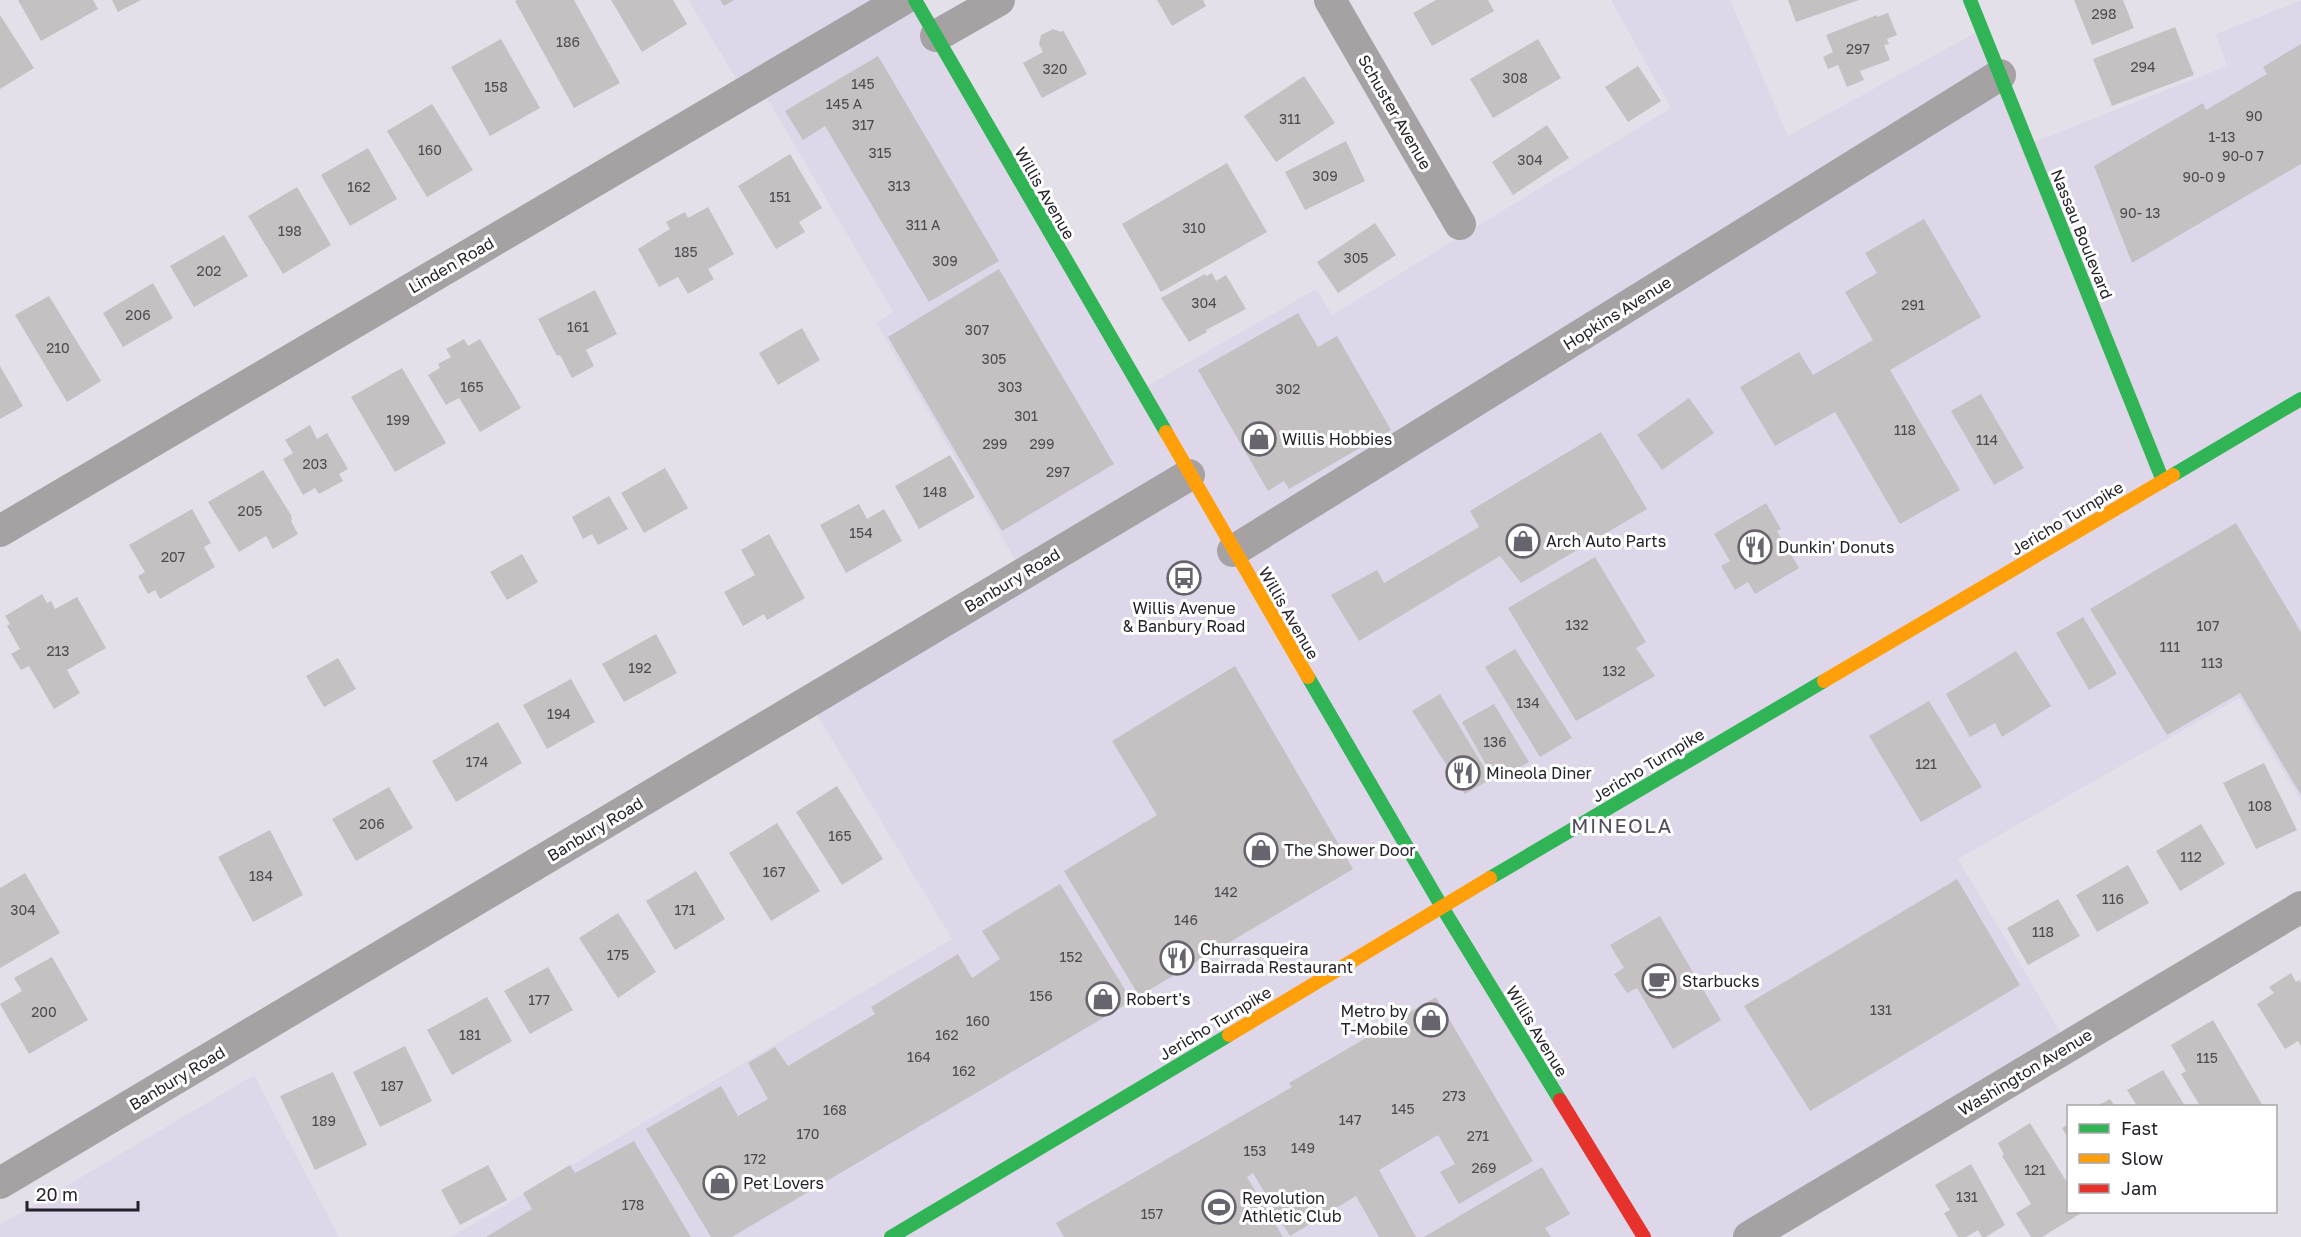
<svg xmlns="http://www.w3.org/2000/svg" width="2301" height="1237" font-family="'Golos Text',sans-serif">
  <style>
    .built { fill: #ded7ea }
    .building { fill: #c5c0c1 }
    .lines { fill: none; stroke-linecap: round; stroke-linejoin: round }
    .street { stroke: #a6a2a4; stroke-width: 32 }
    .fast { stroke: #30b455; stroke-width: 14 }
    .slow { stroke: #ff9f0a; stroke-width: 14 }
    .jam { stroke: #e5322d; stroke-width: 14 }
    .labels { text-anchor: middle; stroke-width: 6; stroke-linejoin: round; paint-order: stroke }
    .number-label { font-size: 14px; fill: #4c494f }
    .street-label { font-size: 16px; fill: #242129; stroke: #fff }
    .poi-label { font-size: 16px; fill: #242129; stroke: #fff; text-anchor: start }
    .quarter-label { font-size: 20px; letter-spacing: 1.5px; fill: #524b5c; stroke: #fff }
  </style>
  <rect width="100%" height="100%" fill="#e4e0ea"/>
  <g class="built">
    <polygon points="688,0 915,0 1140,390 1316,289 1332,315 1671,108 1611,0 1730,0 1788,136 1982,29 2029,144 2227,66 2216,34 2301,0 2301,801 2239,698 1958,859 2070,1048 1749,1237 451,1237 952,939 809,701 1023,573 876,323 893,312 759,85 745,93"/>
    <polygon points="254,1075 339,1237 0,1237 0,1225"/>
  </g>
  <g class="building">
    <polygon points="18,0 93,0 98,9 41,41"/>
    <polygon points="112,0 141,0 118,12"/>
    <polygon points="518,0 574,0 620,83 574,108 515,1"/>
    <polygon points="611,0 673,0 687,24 642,52"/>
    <polygon points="720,0 734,0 724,6"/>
    <polygon points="1157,0 1203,0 1206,6 1172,26"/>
    <polygon points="1436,0 1488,0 1494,11 1432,46 1413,13"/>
    <polygon points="1788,0 1859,0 1796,22"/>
    <polygon points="2074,0 2123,0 2134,28 2092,45"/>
    <polygon points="1888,13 1897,35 1887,39 1889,44 1884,45 1890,60 1860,71 1864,80 1847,87 1838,65 1828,69 1823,57 1833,52 1826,35 1877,15 1877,17"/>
    <polygon points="0,15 34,68 0,89"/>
    <polygon points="2175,27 2194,75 2112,106 2093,59"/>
    <polygon points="1053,29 1061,32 1063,30 1087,74 1042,98 1023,63 1043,52 1039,44 1041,35"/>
    <polygon points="501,39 540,108 490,136 451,67"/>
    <polygon points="1538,39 1561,78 1493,118 1470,79"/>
    <polygon points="2301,44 2301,164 2132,263 2094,166 2203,103 2206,110 2267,74 2263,67"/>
    <polygon points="878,56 999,261 929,302 825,126 803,140 785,111"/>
    <polygon points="1638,66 1661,101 1628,122 1605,87"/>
    <polygon points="1304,76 1335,123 1276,162 1244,116"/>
    <polygon points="432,104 473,170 427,197 387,131"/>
    <polygon points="1547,125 1569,158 1513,195 1492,162"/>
    <polygon points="1346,141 1365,181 1305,210 1285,172"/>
    <polygon points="368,148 397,199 350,226 321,175"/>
    <polygon points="790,154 822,208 799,222 805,232 776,249 738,186"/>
    <polygon points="1227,163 1267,232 1161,292 1122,224"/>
    <polygon points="297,187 331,245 283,274 248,216"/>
    <polygon points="708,207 734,254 708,269 714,279 688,294 678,277 659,287 638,249 670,229 666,222 685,212 688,218"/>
    <polygon points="1924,219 1981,317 1890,370 1960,490 1900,524 1835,412 1775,446 1740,387 1799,352 1813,375 1873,340 1845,292 1877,273 1865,253"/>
    <polygon points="1375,223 1396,255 1338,293 1317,262"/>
    <polygon points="224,235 248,276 194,307 170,266"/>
    <polygon points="999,269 1114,464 1002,531 888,337"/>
    <polygon points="1212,273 1216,281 1226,275 1246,309 1206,330 1207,332 1189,342 1161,298 1205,274 1206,276"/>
    <polygon points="153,283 173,318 123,347 103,313"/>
    <polygon points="595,290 617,334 586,350 594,366 572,378 560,355 557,356 538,319"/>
    <polygon points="49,296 101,381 67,402 15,315"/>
    <polygon points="1298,313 1318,347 1337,336 1391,430 1289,489 1284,481 1268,491 1198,370"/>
    <polygon points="802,328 820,360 778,385 759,353"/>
    <polygon points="464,339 468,346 480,339 521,408 480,432 459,398 446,405 428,375 440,368 438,364 451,357 446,349"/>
    <polygon points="0,366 23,406 0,419"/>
    <polygon points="402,368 446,443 395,472 351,397"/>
    <polygon points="1981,394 2024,468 1994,485 1951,411"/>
    <polygon points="1689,398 1714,433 1662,470 1637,435"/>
    <polygon points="310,425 317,439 327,433 348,469 339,474 343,481 319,494 315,488 303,495 283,459 293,453 285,440"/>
    <polygon points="1601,432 1647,509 1521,583 1500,556 1359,641 1331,595 1377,570 1384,583 1479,527 1470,511"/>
    <polygon points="950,455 975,497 919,529 895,486"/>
    <polygon points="665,468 688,508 644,533 621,493"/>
    <polygon points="263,470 291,515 292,520 291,521 298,534 273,549 266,536 239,552 208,502"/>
    <polygon points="609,496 628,529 598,545 592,534 583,539 572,517"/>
    <polygon points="1766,503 1781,529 1777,531 1799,568 1755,594 1748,582 1735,590 1721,566 1730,561 1714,534"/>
    <polygon points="859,504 867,519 884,509 902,541 846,573 820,525"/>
    <polygon points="192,509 211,543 204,547 215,567 160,599 155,590 148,594 138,576 145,572 129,545"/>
    <polygon points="2236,523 2301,632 2301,795 2240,693 2167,735 2090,609"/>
    <polygon points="769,534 805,598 767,620 764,614 743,626 724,592 755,575 741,550"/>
    <polygon points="522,554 538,582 507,600 490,572"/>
    <polygon points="1595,557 1646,642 1636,648 1655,676 1576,721 1508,608"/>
    <polygon points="42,594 47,603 51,601 55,609 77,597 106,648 67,670 80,693 54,709 29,666 21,670 11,654 20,649 7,626 10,624 5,616"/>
    <polygon points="2083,617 2117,674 2089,690 2056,633"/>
    <polygon points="656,634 677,673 624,702 602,664"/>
    <polygon points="1515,649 1572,738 1540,757 1485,667"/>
    <polygon points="2016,651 2051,706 2002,737 1995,723 1970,737 1946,694"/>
    <polygon points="338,658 356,689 324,707 306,676"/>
    <polygon points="1235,666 1353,869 1139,996 1064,871 1157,815 1112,741"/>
    <polygon points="571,679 595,722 547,749 523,705"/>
    <polygon points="1440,694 1491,779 1465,794 1412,711"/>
    <polygon points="1929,701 1982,787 1921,822 1869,736"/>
    <polygon points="1494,704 1529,762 1495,781 1462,722"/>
    <polygon points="498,722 522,763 456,802 432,761"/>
    <polygon points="2264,763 2297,830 2256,849 2223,783"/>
    <polygon points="837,786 883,859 842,885 796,812"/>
    <polygon points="389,787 413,828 356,861 332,819"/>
    <polygon points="777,823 820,891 771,921 729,853"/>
    <polygon points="2201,824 2225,864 2180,891 2156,851"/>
    <polygon points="270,830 303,895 253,922 218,857"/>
    <polygon points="2128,865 2149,903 2097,932 2076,895"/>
    <polygon points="696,871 725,919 675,950 646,901"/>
    <polygon points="25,873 60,933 0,968 0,888"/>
    <polygon points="1957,879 2020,985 1810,1111 1744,1006"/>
    <polygon points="1060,884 1132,1001 732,1237 711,1237 646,1129 721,1086 738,1116 768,1099 748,1063 775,1047 788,1066 875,1014 871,1007 958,954 972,978 1000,959 982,931"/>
    <polygon points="2058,899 2080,936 2028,965 2007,928"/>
    <polygon points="618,913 656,972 618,998 579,938"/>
    <polygon points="1660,916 1721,1020 1673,1049 1637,988 1627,993 1614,974 1624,968 1610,945"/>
    <polygon points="52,957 88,1020 29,1054 0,1004 22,991 14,978"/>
    <polygon points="548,967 573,1010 530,1034 504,991"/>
    <polygon points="2291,973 2296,982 2299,980 2301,983 2301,1046 2298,1041 2285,1049 2257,1004 2274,993 2269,987"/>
    <polygon points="487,997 512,1041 452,1075 427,1030"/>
    <polygon points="1436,997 1533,1161 1459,1204 1440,1172 1455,1164 1438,1135 1379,1170 1416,1237 1379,1237 1356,1196 1290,1236 1253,1173 1247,1177 1283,1237 1064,1237 1056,1223 1292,1087 1289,1083"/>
    <polygon points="2213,1020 2263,1106 2200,1106 2181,1074 2186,1071 2171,1045"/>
    <polygon points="405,1046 432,1101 380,1127 353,1072"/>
    <polygon points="2163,1070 2185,1106 2137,1106 2127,1090"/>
    <polygon points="333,1072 367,1145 315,1170 280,1096"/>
    <polygon points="2110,1099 2115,1106 2097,1106"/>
    <polygon points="2030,1123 2068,1184 2068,1212 2083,1212 2042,1237 2031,1237 2016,1213 2031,1204 2002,1156 2004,1155 1998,1143"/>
    <polygon points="2068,1124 2068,1138 2062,1128"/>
    <polygon points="634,1141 691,1237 486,1237 532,1209 523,1193 570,1165 575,1173"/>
    <polygon points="1971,1164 2005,1225 1986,1237 1982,1237 1978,1230 1966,1237 1958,1237 1944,1213 1950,1210 1935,1185"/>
    <polygon points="488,1165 507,1200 460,1225 441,1190"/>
    <polygon points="1542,1167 1570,1214 1545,1228 1551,1237 1424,1237"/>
  </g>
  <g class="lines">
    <g class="street">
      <polyline points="1330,0 1460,224"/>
      <polyline points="936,36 999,0"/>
      <polyline points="0,531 902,0"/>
      <polyline points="1233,551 2000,75"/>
      <polyline points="0,1183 1189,475"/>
      <polyline points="1749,1237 2301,907"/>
    </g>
    <g class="fast">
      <polyline points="915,0 1166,432"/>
      <polyline points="1970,0 2163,481"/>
      <polyline points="2173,475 2301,399"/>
      <polyline points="1308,677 1442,907 1560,1100"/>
      <polyline points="1490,878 1824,681"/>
      <polyline points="891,1237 1229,1035"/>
    </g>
    <g class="slow">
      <polyline points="1166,432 1308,677"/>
      <polyline points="1824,681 2173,475"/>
      <polyline points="1229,1035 1490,878"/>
    </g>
    <polyline class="jam" points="1560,1100 1644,1237"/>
  </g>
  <defs>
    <g id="shop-ring" transform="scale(1.725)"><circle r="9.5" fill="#fff" stroke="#67646d" stroke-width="1.5"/><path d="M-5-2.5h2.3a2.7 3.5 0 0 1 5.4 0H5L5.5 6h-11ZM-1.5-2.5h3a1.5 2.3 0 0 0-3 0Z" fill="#67646d"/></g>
    <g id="restaurant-ring" transform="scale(1.725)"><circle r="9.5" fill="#fff" stroke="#67646d" stroke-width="1.5"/><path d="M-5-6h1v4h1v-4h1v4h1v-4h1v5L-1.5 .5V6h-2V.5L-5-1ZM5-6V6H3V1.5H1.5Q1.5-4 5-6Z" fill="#67646d"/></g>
    <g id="bus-ring" transform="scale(1.725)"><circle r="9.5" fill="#fff" stroke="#67646d" stroke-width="1.5"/><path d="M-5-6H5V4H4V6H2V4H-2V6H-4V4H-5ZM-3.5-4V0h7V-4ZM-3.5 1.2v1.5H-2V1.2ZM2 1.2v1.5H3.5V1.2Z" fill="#67646d"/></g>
    <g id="cafe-ring" transform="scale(1.725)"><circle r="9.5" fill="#fff" stroke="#67646d" stroke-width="1.5"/><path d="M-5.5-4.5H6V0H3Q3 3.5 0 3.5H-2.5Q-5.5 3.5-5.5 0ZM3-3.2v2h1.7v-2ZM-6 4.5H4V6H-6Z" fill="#67646d"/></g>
    <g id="stadium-ring" transform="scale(1.725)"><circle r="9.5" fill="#fff" stroke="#67646d" stroke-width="1.5"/><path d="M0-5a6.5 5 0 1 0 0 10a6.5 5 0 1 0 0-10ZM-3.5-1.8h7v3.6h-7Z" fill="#67646d"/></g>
  </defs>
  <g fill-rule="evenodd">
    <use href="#shop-ring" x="1259" y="439"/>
    <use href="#shop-ring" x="1523" y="541"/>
    <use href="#restaurant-ring" x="1755" y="547"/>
    <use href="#bus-ring" x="1184" y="578"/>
    <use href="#restaurant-ring" x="1463" y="773"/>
    <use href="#shop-ring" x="1261" y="850"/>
    <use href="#restaurant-ring" x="1177" y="958"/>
    <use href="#cafe-ring" x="1659" y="981"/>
    <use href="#shop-ring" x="1103" y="999"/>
    <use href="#shop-ring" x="1431" y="1020"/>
    <use href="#shop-ring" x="720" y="1183"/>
    <use href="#stadium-ring" x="1219" y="1207"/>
  </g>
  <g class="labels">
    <g class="number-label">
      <text x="2104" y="19">298</text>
      <text x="568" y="47">186</text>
      <text x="1858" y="54">297</text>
      <text x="2143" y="72">294</text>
      <text x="1055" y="74">320</text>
      <text x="1515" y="83">308</text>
      <text x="863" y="89">145</text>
      <text x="496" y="92">158</text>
      <text x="844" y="109">145 A</text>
      <text x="2254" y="121">90</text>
      <text x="1290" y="124">311</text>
      <text x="863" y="130">317</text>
      <text x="2222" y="142">1-13</text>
      <text x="430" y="155">160</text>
      <text x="880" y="158">315</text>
      <text x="2243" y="161">90-0 7</text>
      <text x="1530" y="165">304</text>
      <text x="1325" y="181">309</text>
      <text x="2204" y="182">90-0 9</text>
      <text x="899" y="191">313</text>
      <text x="359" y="192">162</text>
      <text x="780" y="202">151</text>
      <text x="2140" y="218">90- 13</text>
      <text x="923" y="230">311 A</text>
      <text x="1194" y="233">310</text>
      <text x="290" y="236">198</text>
      <text x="686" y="257">185</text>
      <text x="1356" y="263">305</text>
      <text x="945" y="266">309</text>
      <text x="209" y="276">202</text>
      <text x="1204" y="308">304</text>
      <text x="1913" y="310">291</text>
      <text x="138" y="320">206</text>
      <text x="578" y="332">161</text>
      <text x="977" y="335">307</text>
      <text x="58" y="353">210</text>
      <text x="994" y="364">305</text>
      <text x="472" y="392">165</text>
      <text x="1010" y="392">303</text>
      <text x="1288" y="394">302</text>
      <text x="1026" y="421">301</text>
      <text x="398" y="425">199</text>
      <text x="1905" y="435">118</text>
      <text x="1987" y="445">114</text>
      <text x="995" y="449">299</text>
      <text x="1042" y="449">299</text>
      <text x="315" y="469">203</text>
      <text x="1058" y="477">297</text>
      <text x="935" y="497">148</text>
      <text x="250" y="516">205</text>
      <text x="861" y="538">154</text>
      <text x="173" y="562">207</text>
      <text x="1577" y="630">132</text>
      <text x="2208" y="631">107</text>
      <text x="2170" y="652">111</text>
      <text x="58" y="656">213</text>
      <text x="2212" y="668">113</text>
      <text x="640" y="673">192</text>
      <text x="1614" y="676">132</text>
      <text x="1528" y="708">134</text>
      <text x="559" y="719">194</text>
      <text x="1495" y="747">136</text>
      <text x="477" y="767">174</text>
      <text x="1926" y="769">121</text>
      <text x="2260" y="811">108</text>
      <text x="372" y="829">206</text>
      <text x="840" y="841">165</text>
      <text x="2191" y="862">112</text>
      <text x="774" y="877">167</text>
      <text x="261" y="881">184</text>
      <text x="1226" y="897">142</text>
      <text x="2113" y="904">116</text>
      <text x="23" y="915">304</text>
      <text x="685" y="915">171</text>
      <text x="1186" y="925">146</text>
      <text x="2043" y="937">118</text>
      <text x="618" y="960">175</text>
      <text x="1071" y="962">152</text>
      <text x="1041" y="1001">156</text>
      <text x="539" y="1005">177</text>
      <text x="1881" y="1015">131</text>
      <text x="44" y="1017">200</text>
      <text x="978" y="1026">160</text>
      <text x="470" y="1040">181</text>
      <text x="947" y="1040">162</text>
      <text x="919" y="1062">164</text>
      <text x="2207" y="1063">115</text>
      <text x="964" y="1076">162</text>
      <text x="392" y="1091">187</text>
      <text x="1454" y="1101">273</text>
      <text x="1403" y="1114">145</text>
      <text x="835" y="1115">168</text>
      <text x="1350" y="1125">147</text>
      <text x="324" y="1126">189</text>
      <text x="808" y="1139">170</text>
      <text x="1478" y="1141">271</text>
      <text x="1303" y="1153">149</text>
      <text x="1255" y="1156">153</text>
      <text x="755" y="1164">172</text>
      <text x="1484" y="1173">269</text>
      <text x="2035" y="1175">121</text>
      <text x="1967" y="1202">131</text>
      <text x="633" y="1210">178</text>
      <text x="1152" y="1219">157</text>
    </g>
    <g class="street-label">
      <text transform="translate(1395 112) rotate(60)" y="6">Schuster Avenue</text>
      <text transform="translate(1045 193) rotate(60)" y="6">Willis Avenue</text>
      <text transform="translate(2082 234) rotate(68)" y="6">Nassau Boulevard</text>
      <text transform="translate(451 265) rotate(-30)" y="6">Linden Road</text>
      <text transform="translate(1617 313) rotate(-32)" y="6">Hopkins Avenue</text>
      <text transform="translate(2067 518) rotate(-31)" y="6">Jericho Turnpike</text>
      <text transform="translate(1012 580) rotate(-31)" y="6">Banbury Road</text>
      <text transform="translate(1289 613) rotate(60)" y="6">Willis Avenue</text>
      <text transform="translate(1648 765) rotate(-31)" y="6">Jericho Turnpike</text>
      <text transform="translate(595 829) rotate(-31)" y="6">Banbury Road</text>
      <text transform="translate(1215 1023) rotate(-31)" y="6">Jericho Turnpike</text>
      <text transform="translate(1537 1031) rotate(59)" y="6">Willis Avenue</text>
      <text transform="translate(2025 1072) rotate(-31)" y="6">Washington Avenue</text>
      <text transform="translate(177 1078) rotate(-31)" y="6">Banbury Road</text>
    </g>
    <g class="poi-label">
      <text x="1282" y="445">Willis Hobbies</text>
      <text x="1546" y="547">Arch Auto Parts</text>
      <text x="1778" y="553">Dunkin' Donuts</text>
      <text x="1184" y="614" text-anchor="middle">Willis Avenue<tspan x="1184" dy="18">&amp; Banbury Road</tspan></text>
      <text x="1486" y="779">Mineola Diner</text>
      <text x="1284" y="856">The Shower Door</text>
      <text x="1200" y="955">Churrasqueira<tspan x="1200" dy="18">Bairrada Restaurant</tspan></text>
      <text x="1682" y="987">Starbucks</text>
      <text x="1126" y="1005">Robert's</text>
      <text x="1408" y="1017" text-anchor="end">Metro by<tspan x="1408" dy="18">T-Mobile</tspan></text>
      <text x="743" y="1189">Pet Lovers</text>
      <text x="1242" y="1204">Revolution<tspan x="1242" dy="18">Athletic Club</tspan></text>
    </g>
    <g class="quarter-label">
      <text x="1622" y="833">MINEOLA</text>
    </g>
  </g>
  <rect x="2067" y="1105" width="210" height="108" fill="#ffffff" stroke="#a7a6a9" stroke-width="1.5"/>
  <rect x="2079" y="1124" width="30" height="9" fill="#30b455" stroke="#a7a6a9" stroke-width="1.5"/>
  <text x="2121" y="1135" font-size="18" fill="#242129">Fast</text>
  <rect x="2079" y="1154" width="30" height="9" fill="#ff9f0a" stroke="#a7a6a9" stroke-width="1.5"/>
  <text x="2121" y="1165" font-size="18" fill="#242129">Slow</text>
  <rect x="2079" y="1184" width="30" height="9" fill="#e5322d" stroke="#a7a6a9" stroke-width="1.5"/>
  <text x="2121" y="1195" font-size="18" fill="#242129">Jam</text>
  <path d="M27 1201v9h111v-9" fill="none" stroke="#242129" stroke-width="3"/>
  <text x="36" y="1201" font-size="18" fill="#242129" stroke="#ffffff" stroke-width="4.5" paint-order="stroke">20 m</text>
</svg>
